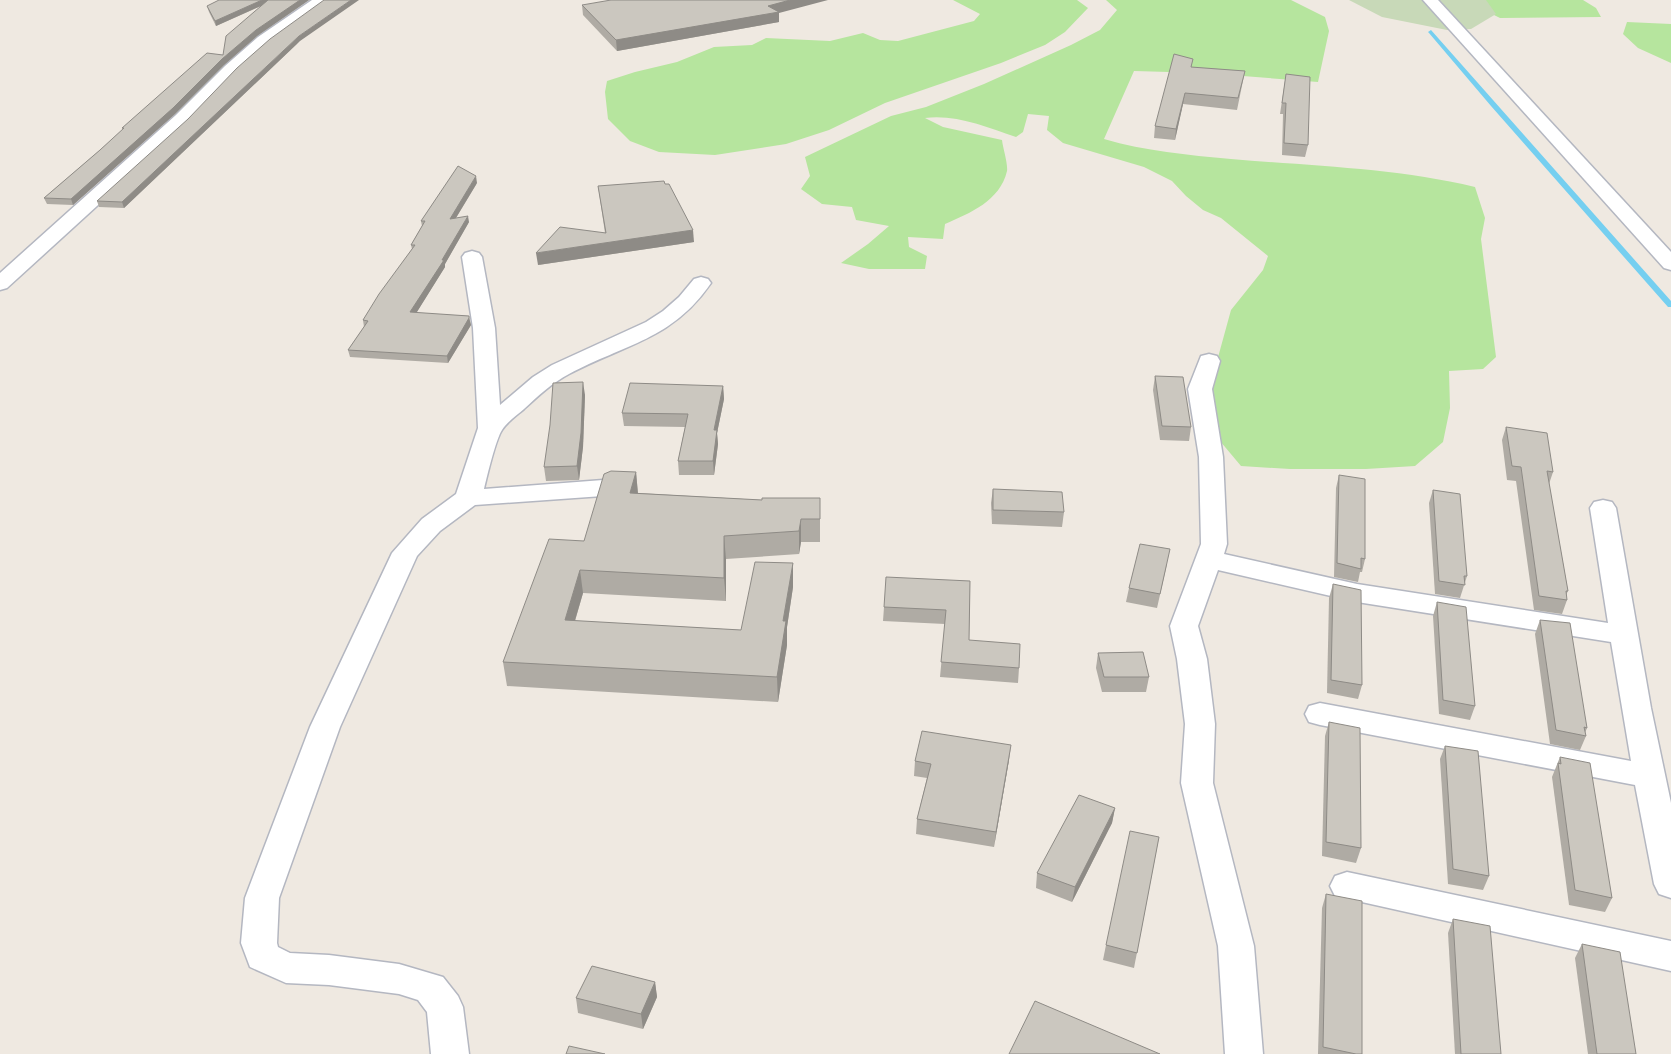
<svg xmlns="http://www.w3.org/2000/svg" width="1671" height="1054" font-family="Cabin,sans-serif">
  <style>
    .green { fill: #b6e59e }
    .cemetery { fill: #c8d9b8 }
    .lines { fill: none; stroke-linecap: round; stroke-linejoin: round }
    .stream { fill: #75cff0; fill-rule: evenodd }
    .minor-casing { stroke: #b4b7c1; stroke-width: 3 }
    .minor { fill: #fff; fill-rule: evenodd }
    .wall { fill: #afaba4 }
    .shaded-wall { fill: #8e8b86 }
    .building { fill: #cbc7bf; stroke: #8e8b86 }
  </style>
  <rect width="100%" height="100%" fill="#efe9e1"/>
  <g class="green">
    <polygon points="953,0 1077,0 1088,8 1065,32 1045,45 1001,63 885,103 829,130 786,144 715,155 659,152 630,141 608,119 605,92 607,81 635,72 677,62 714,47 752,45 766,38 830,41 863,33 880,40 898,41 974,21 980,14"/>
    <path d="M 1106,0 L 1291,0 L 1325,17 L 1329,31 L 1318,82 L 1204,73 L 1134,71 L 1104,139 C 1145,151 1188,155 1231,159 C 1312,166 1396,168 1475,187 L 1485,218 L 1481,239 L 1496,357 L 1483,369 L 1449,371 L 1450,408 L 1443,442 L 1415,466 L 1366,469 L 1290,469 L 1241,466 L 1220,441 L 1210,402 L 1217,361 L 1231,310 L 1263,270 L 1268,256 L 1221,218 L 1203,210 L 1186,196 L 1172,181 L 1144,167 L 1063,143 L 1047,130 L 1049,116 L 1028,114 L 1023,132 L 1016,137 C 987,127 955,114 925,118 L 943,127 L 1002,140 C 1003,149 1008,163 1007,171 C 1000,201 970,213 945,224 L 943,239 L 908,237 L 909,247 L 927,256 L 925,269 L 869,269 L 841,263 L 868,244 L 889,226 L 856,220 L 852,207 L 822,204 L 801,189 L 810,176 L 805,157 L 891,116 L 926,107 L 984,84 L 1071,45 L 1100,30 L 1117,10 Z"/>
    <polygon points="1474,0 1583,0 1596,8 1601,17 1500,18 1486,11"/>
    <polygon points="1627,22 1671,24 1671,63 1638,48 1623,34"/>
  </g>
  <polygon class="cemetery" points="1349,0 1486,0 1496,14 1471,29 1447,30 1382,17"/>
  <g class="lines">
    <polygon class="stream" points="1431,30 1671,301 1671,307 1668,307 1491,106 1429,33 1428,32"/>
    <g class="minor-casing">
      <g id="minor">
        <polygon points="312,0 329,0 270,43 237,72 188,123 7,288 0,290 0,273 176,115 225,66 258,37"/>
        <polygon points="1423,0 1438,0 1671,252 1671,270 1664,268"/>
        <path d="M 472,251 L 479,253 L 482,257 L 495,328 L 500,405 L 533,377 L 552,365 L 646,322 L 663,311 L 679,297 L 694,279 L 701,277 L 708,279 L 711,283 C 672,340 625,344 569,374 C 552,383 538,396 524,409 C 517,415 507,422 502,430 C 496,439 487,476 484,489 L 603,480 L 612,483 L 616,488 L 612,493 L 603,496 L 475,505 L 440,531 L 417,556 L 340,727 L 279,898 L 277,943 L 278,947 L 290,953 L 329,955 L 399,964 L 443,977 L 458,996 L 463,1007 L 469,1054 L 431,1054 L 427,1012 L 418,1000 L 399,994 L 329,985 L 286,983 L 250,967 L 241,943 L 245,898 L 310,727 L 392,553 L 422,519 L 456,494 L 478,428 L 473,328 L 462,257 L 465,253 Z"/>
        <polygon points="1209,354 1217,356 1220,361 1212,389 1223,457 1227,544 1224,554 1357,584 1608,623 1590,508 1594,502 1603,500 1612,502 1616,508 1651,708 1671,803 1671,898 1659,894 1654,884 1635,785 1320,725 1309,722 1305,714 1309,706 1320,703 1631,761 1611,642 1357,602 1218,570 1198,626 1207,659 1215,724 1213,783 1254,946 1263,1054 1225,1054 1218,946 1181,783 1185,724 1177,659 1170,626 1201,544 1199,457 1188,389 1201,356"/>
        <polygon points="1347,872 1671,941 1671,971 1335,896 1330,886 1335,876"/>
      </g>
    </g>
    <use href="#minor" class="minor"/>
  </g>
  <g class="wall">
    <polygon points="309,0 257,36 224,65 175,114 73,205 47,204 44,198 100,150 123,130 122,128 223,55 261,6 216,26 209,12 207,6"/>
    <polygon points="582,5 779,13 779,22 617,51 583,15"/>
    <polygon points="300,41 124,208 99,207 97,201"/>
    <polygon points="1191,67 1245,71 1237,110 1183,104 1175,140 1154,138 1155,126"/>
    <polygon points="1286,74 1308,145 1305,157 1282,155 1283,114 1280,114"/>
    <polygon points="477,183 456,218 469,222 445,264 445,267 416,313 469,316 471,325 448,363 350,357 348,350 364,327 363,320 412,249 411,245 422,226 421,221"/>
    <polygon points="665,184 694,242 538,265 605,233 598,186"/>
    <polygon points="1155,376 1191,427 1189,441 1160,440 1153,390"/>
    <polygon points="723,386 724,399 717,433 718,444 714,475 679,475 678,461 685,427 624,426 622,413"/>
    <polygon points="585,395 583,447 579,480 546,481 544,467"/>
    <polygon points="1506,427 1553,472 1549,484 1568,591 1566,595 1567,600 1562,614 1534,610 1516,481 1507,480 1502,440"/>
    <polygon points="636,472 638,493 762,500 820,498 820,542 801,542 799,554 726,559 726,601 583,593 575,621 741,630 793,563 793,587 787,627 787,645 778,702 507,686 503,662 584,541"/>
    <polygon points="1339,475 1365,559 1362,572 1360,572 1358,582 1334,577 1336,488"/>
    <polygon points="993,489 1064,512 1062,527 992,524 991,503"/>
    <polygon points="1433,490 1467,576 1460,598 1435,594 1429,503"/>
    <polygon points="1167,564 1157,608 1126,602 1129,588"/>
    <polygon points="970,581 969,640 1019,668 1018,683 940,677 945,624 883,621 884,607"/>
    <polygon points="1333,584 1362,685 1358,699 1327,693 1329,598"/>
    <polygon points="1437,602 1475,706 1470,720 1439,714 1433,616"/>
    <polygon points="1540,620 1587,728 1585,733 1586,736 1580,750 1550,744 1535,634"/>
    <polygon points="1098,653 1149,677 1146,692 1102,692 1096,668"/>
    <polygon points="1329,722 1361,848 1356,863 1322,856 1325,736"/>
    <polygon points="1445,746 1489,876 1483,890 1448,884 1440,759"/>
    <polygon points="1560,757 1612,898 1605,912 1569,905 1552,777"/>
    <polygon points="1009,760 994,847 916,834 917,819 927,778 914,776 915,761"/>
    <polygon points="1115,808 1112,823 1072,902 1036,888 1037,873"/>
    <polygon points="1159,837 1134,968 1103,960 1106,945"/>
    <polygon points="1326,894 1362,1054 1318,1054 1322,908"/>
    <polygon points="1453,919 1501,1054 1455,1054 1448,933"/>
    <polygon points="1582,944 1636,1054 1588,1054 1575,958"/>
    <polygon points="655,982 657,997 643,1029 578,1013 576,998"/>
  </g>
  <g class="shaded-wall">
    <polygon points="262,0 274,0 216,26 215,21"/>
    <polygon points="300,0 309,0 257,36 224,65 175,114 73,205 71,199 222,59 256,30"/>
    <polygon points="351,0 359,0 300,41 124,208 122,202 299,36"/>
    <polygon points="790,0 828,0 779,13 779,22 617,51 616,40"/>
    <polygon points="1185,93 1183,104 1175,140 1176,129"/>
    <polygon points="476,176 477,183 451,226 450,219"/>
    <polygon points="468,216 469,222 445,264 445,267 412,320 410,312 442,260"/>
    <polygon points="693,230 694,242 538,265 536,253"/>
    <polygon points="469,318 471,325 448,363 447,356"/>
    <polygon points="583,382 585,395 583,447 579,480 577,466"/>
    <polygon points="723,386 724,399 717,433 718,444 714,475 713,461 714,430"/>
    <polygon points="636,472 638,495 630,493"/>
    <polygon points="801,519 801,542 799,554 799,531"/>
    <polygon points="724,536 726,559 726,601 724,578"/>
    <polygon points="793,563 793,587 787,627 787,645 778,702 777,677 783,621"/>
    <polygon points="580,570 583,593 568,644 565,620"/>
    <polygon points="1011,745 1009,760 994,847 996,832"/>
    <polygon points="1115,808 1112,823 1072,902 1075,887"/>
    <polygon points="655,982 657,997 643,1029 641,1014"/>
  </g>
  <g class="building">
    <polygon points="219,0 262,0 215,21 207,6"/>
    <polygon points="268,0 300,0 256,30 222,59 173,108 71,199 44,198 100,150 124,128 122,128 207,53 223,55 226,36"/>
    <polygon points="324,0 351,0 299,36 122,202 97,201 188,119 237,68 270,39"/>
    <polygon points="611,0 790,0 768,6 779,12 616,40 582,5"/>
    <polygon points="1174,54 1193,59 1191,67 1245,71 1238,98 1185,93 1176,129 1155,126"/>
    <polygon points="1286,74 1310,77 1308,145 1284,143 1286,103 1282,103"/>
    <polygon points="458,166 476,176 450,219 468,216 442,260 444,260 410,312 469,316 469,318 447,356 348,350 368,321 363,320 379,294 415,245 411,245 425,221 421,221"/>
    <polygon points="664,181 665,184 669,184 693,230 536,253 560,227 606,233 598,186"/>
    <polygon points="1155,376 1183,377 1191,427 1162,426"/>
    <polygon points="583,382 581,433 577,466 544,467 550,425 553,383"/>
    <polygon points="630,383 723,386 714,430 717,430 713,461 678,461 688,414 622,413"/>
    <polygon points="1506,427 1547,433 1553,472 1547,471 1568,591 1566,591 1567,600 1539,596 1521,467 1512,466"/>
    <polygon points="611,471 636,472 630,493 762,500 762,498 820,498 820,519 801,519 799,531 724,536 724,578 580,570 565,620 741,630 755,562 793,563 783,621 786,621 777,677 503,662 549,539 584,541 604,474"/>
    <polygon points="1339,475 1365,479 1365,559 1361,558 1361,569 1337,563"/>
    <polygon points="993,489 1062,492 1064,512 993,510"/>
    <polygon points="1433,490 1460,494 1467,576 1464,576 1465,585 1439,581"/>
    <polygon points="1140,544 1170,549 1160,594 1129,588"/>
    <polygon points="886,577 970,581 969,640 1020,644 1019,668 941,662 946,610 884,607"/>
    <polygon points="1333,584 1361,590 1362,685 1331,680"/>
    <polygon points="1437,602 1466,607 1475,706 1443,700"/>
    <polygon points="1540,620 1570,623 1587,728 1584,727 1586,736 1556,730"/>
    <polygon points="1143,652 1149,677 1104,677 1098,653"/>
    <polygon points="1329,722 1360,728 1361,848 1326,842"/>
    <polygon points="922,731 1011,745 996,832 917,819 931,764 915,761"/>
    <polygon points="1445,746 1478,751 1489,876 1453,869"/>
    <polygon points="1560,757 1590,763 1612,898 1575,890 1558,763 1561,764"/>
    <polygon points="1079,795 1115,808 1075,887 1037,873"/>
    <polygon points="1130,831 1159,837 1137,953 1106,945"/>
    <polygon points="1326,894 1362,901 1362,1054 1356,1054 1323,1047"/>
    <polygon points="1453,919 1490,926 1501,1054 1461,1054"/>
    <polygon points="1582,944 1620,952 1636,1054 1597,1054"/>
    <polygon points="592,966 655,982 641,1014 576,998"/>
    <polygon points="1035,1001 1160,1054 1009,1054"/>
    <polygon points="569,1046 605,1054 566,1054"/>
  </g>
</svg>
